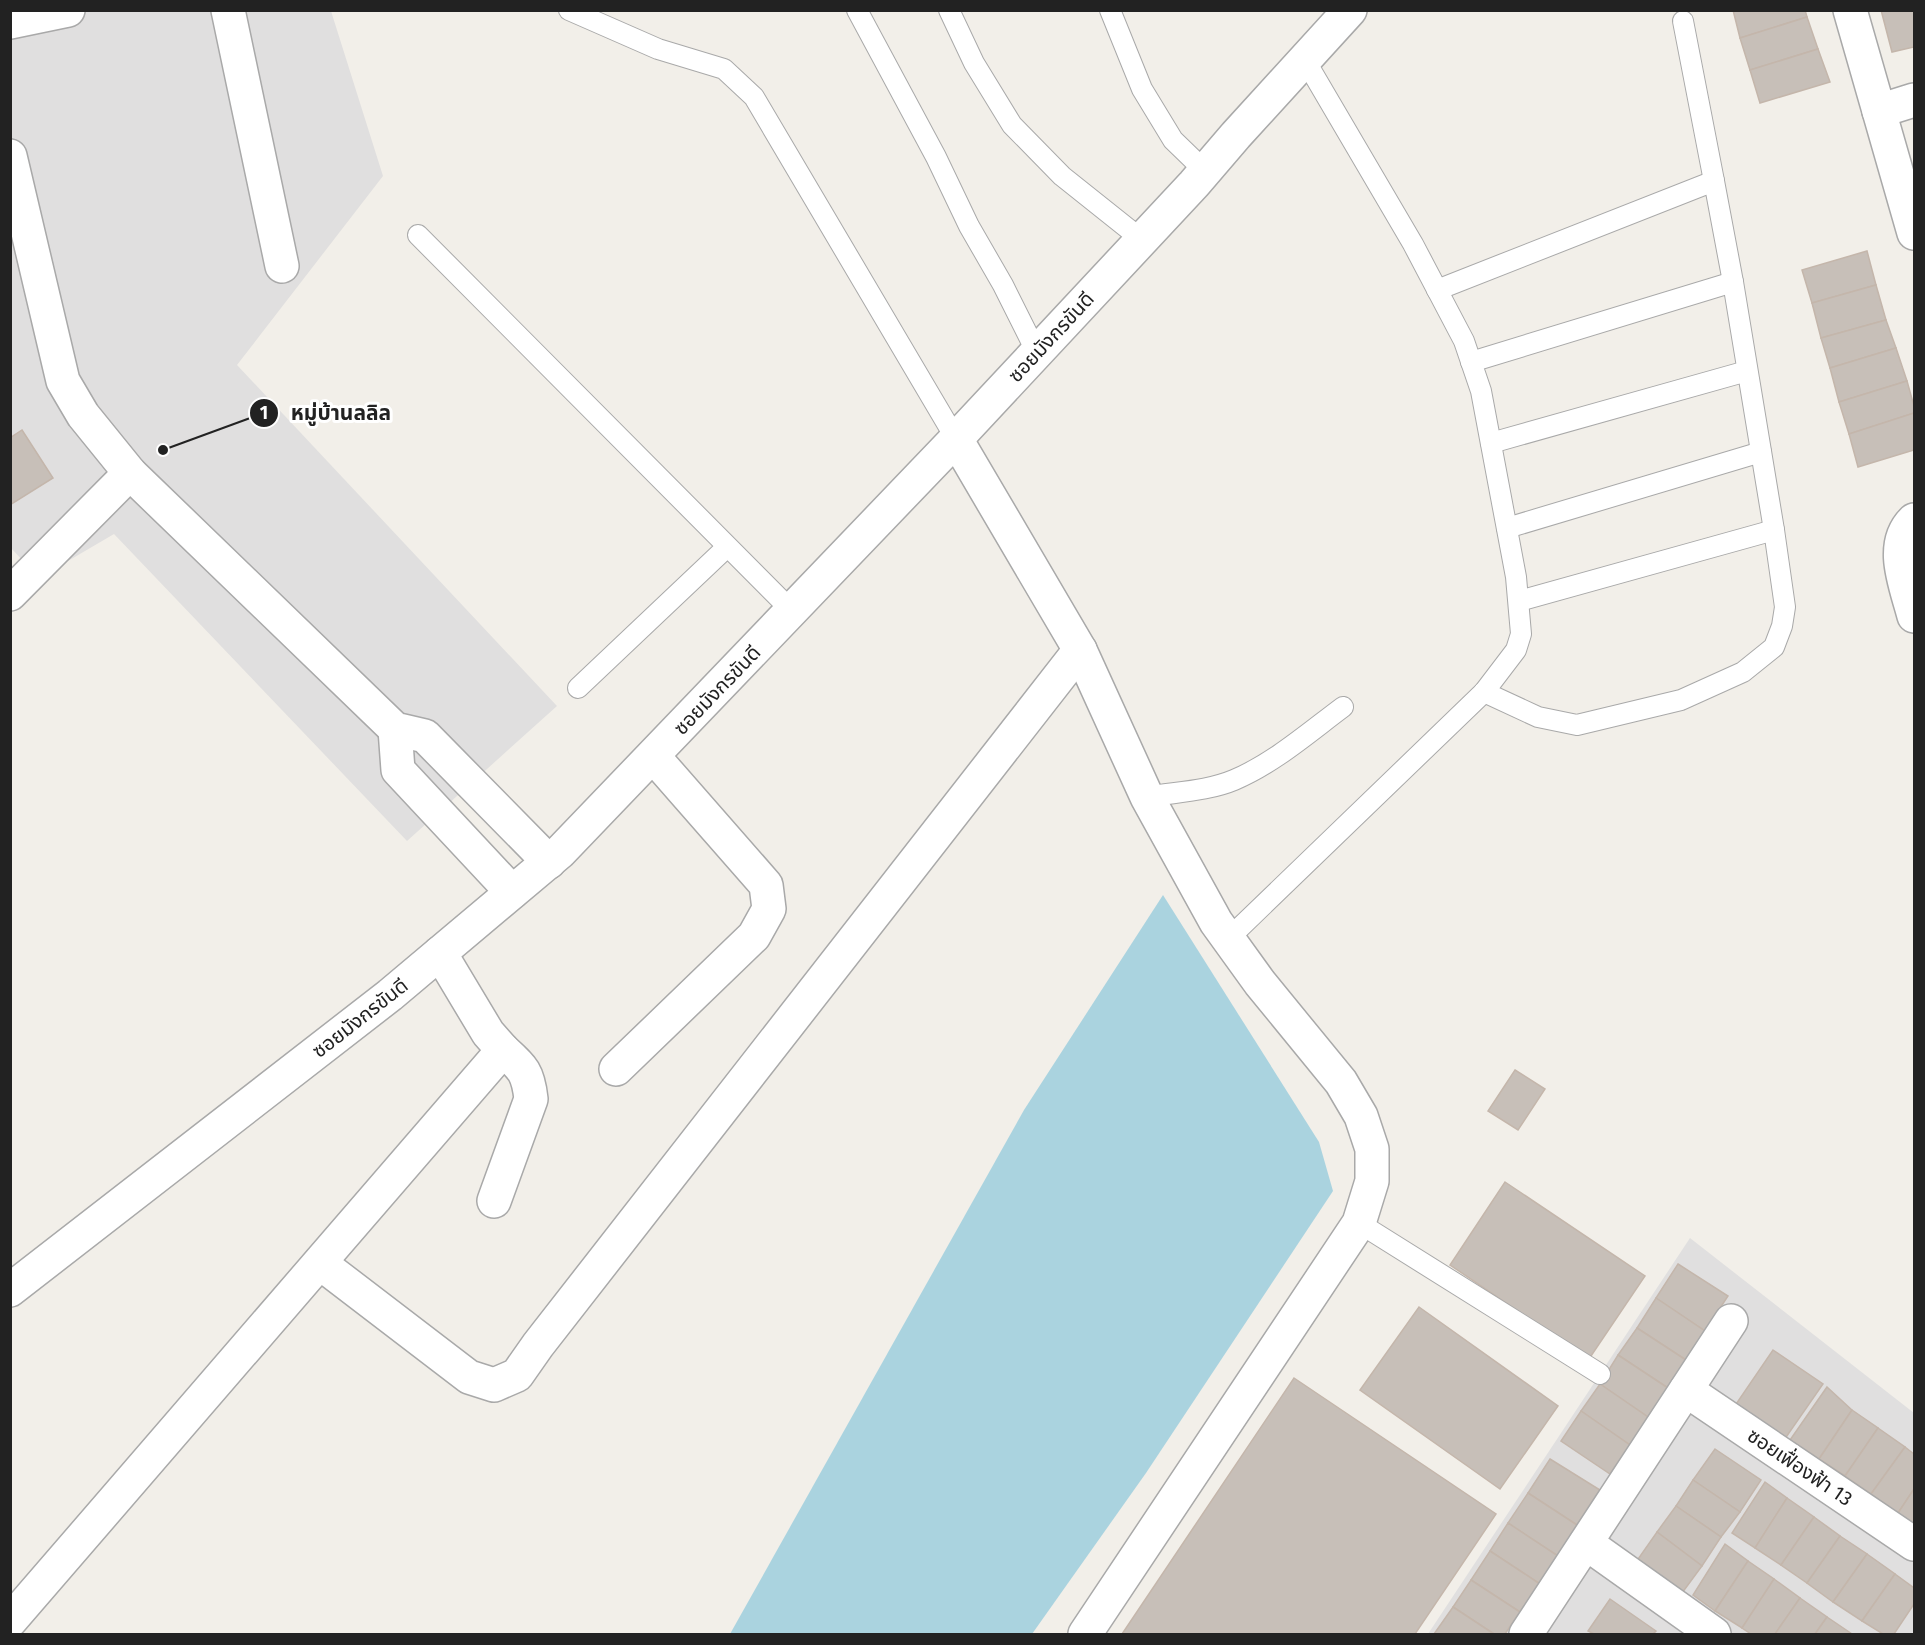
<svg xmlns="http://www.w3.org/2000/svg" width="1925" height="1645" font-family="'Fira Sans','Noto Sans Thai',sans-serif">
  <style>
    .residential { fill: #e0dfdf }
    .water { fill: #aad3df }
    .building { fill: #c7bfb8; stroke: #c4b6ab; stroke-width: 1.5 }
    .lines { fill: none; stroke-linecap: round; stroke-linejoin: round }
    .service-casing { stroke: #a9a9a9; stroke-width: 22 }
    .minor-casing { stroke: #a9a9a9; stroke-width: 36 }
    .tertiary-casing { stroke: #a9a9a9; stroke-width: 36 }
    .service { stroke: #fff; stroke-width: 20 }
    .minor { stroke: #fff; stroke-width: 33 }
    .tertiary { stroke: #fff; stroke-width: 33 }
    .labels { text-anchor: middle; stroke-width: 6; stroke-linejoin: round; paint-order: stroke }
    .street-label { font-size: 20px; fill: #222; stroke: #fff }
    .leader { fill: none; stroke: #222; stroke-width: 2 }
    .callout-dot { fill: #222; stroke: #fff; stroke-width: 2 }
    .mark-label { font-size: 18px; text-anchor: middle; font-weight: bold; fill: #fff }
    .callout-label { font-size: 21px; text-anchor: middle; font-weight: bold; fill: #222; stroke: #fff; stroke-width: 6; stroke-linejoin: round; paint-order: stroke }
  </style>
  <rect width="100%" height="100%" fill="#f2efe9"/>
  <g class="residential">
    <polygon points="11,11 331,11 383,176 237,365 557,706 407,841 114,534 39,578 11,548"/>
    <polygon points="1690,1238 1914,1413 1914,1634 1428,1634"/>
  </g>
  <polygon class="water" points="1163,895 1319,1142 1333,1191 1146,1473 1032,1634 730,1634 1024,1110"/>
  <g class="building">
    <polygon points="1733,10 1805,10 1807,17 1740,38"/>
    <polygon points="1881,10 1914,10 1914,47 1892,52"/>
    <polygon points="1807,17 1818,49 1750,70 1740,38"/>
    <polygon points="1818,49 1830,82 1760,103 1750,70"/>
    <polygon points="1867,251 1876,285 1812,303 1802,270"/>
    <polygon points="1876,285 1886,320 1821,338 1812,303"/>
    <polygon points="1886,320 1896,348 1830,368 1821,338"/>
    <polygon points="1896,348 1907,381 1839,402 1830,368"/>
    <polygon points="1907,381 1914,406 1914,413 1849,434 1839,402"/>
    <polygon points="1914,413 1914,450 1858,467 1849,434"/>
    <polygon points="22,430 53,478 10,505 10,438"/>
    <polygon points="1515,1070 1545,1089 1518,1130 1488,1111"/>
    <polygon points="1505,1182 1645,1276 1589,1359 1450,1265"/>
    <polygon points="1678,1264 1728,1296 1705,1331 1656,1298"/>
    <polygon points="1656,1298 1705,1331 1686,1360 1637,1328"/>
    <polygon points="1419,1307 1558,1406 1500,1489 1360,1390"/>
    <polygon points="1637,1328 1686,1360 1668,1388 1618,1355"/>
    <polygon points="1773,1350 1823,1384 1782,1443 1732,1410"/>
    <polygon points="1618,1355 1668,1388 1648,1417 1600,1384"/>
    <polygon points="1294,1378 1496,1514 1415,1634 1122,1634"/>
    <polygon points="1600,1384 1648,1417 1630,1445 1581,1411"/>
    <polygon points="1827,1387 1852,1410 1819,1459 1790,1440"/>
    <polygon points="1852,1410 1878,1428 1845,1476 1819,1459"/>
    <polygon points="1581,1411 1630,1445 1610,1474 1561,1441"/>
    <polygon points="1878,1428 1905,1447 1871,1494 1845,1476"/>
    <polygon points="1905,1447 1914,1454 1914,1489 1898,1513 1871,1494"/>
    <polygon points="1715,1449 1761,1480 1740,1512 1693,1480"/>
    <polygon points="1550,1459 1600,1490 1577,1525 1528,1493"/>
    <polygon points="1693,1480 1740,1512 1721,1537 1676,1506"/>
    <polygon points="1765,1482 1787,1498 1755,1548 1732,1533"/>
    <polygon points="1914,1489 1914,1524 1898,1513"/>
    <polygon points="1528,1493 1577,1525 1558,1556 1508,1523"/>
    <polygon points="1787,1498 1814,1517 1781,1565 1755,1548"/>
    <polygon points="1676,1506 1721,1537 1702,1566 1657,1532"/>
    <polygon points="1814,1517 1840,1536 1807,1583 1781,1565"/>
    <polygon points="1508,1523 1558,1556 1540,1584 1490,1551"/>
    <polygon points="1657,1532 1702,1566 1682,1593 1636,1562"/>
    <polygon points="1840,1536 1867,1554 1833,1602 1807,1583"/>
    <polygon points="1725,1544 1748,1561 1715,1611 1693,1595"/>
    <polygon points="1490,1551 1540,1584 1520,1612 1471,1580"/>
    <polygon points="1867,1554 1895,1574 1862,1621 1833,1602"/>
    <polygon points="1748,1561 1774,1579 1742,1628 1715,1611"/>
    <polygon points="1895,1574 1914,1588 1914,1604 1894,1634 1883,1634 1862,1621"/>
    <polygon points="1774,1579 1800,1598 1775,1634 1751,1634 1742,1628"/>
    <polygon points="1471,1580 1520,1612 1505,1634 1494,1634 1453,1607"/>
    <polygon points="1800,1598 1827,1617 1815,1634 1775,1634"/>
    <polygon points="1610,1599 1656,1631 1653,1634 1594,1634 1588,1631"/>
    <polygon points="1453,1607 1494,1634 1434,1634"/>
    <polygon points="1827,1617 1852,1634 1815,1634"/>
  </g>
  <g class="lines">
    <g class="service-casing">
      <g id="service">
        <polyline points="569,10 658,49 724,69 754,97 956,439"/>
        <polyline points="857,10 936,157 969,226 1003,285 1037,353"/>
        <polyline points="949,10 974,63 1012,125 1062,176 1141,239"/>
        <polyline points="1110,10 1142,89 1173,140 1205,171"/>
        <polyline points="1683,21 1714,181"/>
        <polyline points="418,235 792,611"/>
        <polyline points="1437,290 1714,181 1733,282 1774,530 1785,607 1782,626 1774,647 1743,672 1681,700 1577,725 1538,717 1484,692"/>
        <polyline points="1471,362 1733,282"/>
        <polyline points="1491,443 1747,371"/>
        <polyline points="1507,528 1761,452"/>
        <polyline points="1519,601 1774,530"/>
        <polyline points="578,688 727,547"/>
        <path d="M 1147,797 C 1175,792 1208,791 1234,780 C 1274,763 1308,733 1343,707"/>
        <polyline points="1228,939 1484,692 1516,650 1521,634 1516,577 1481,391 1464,341 1413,244 1305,60"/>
        <polyline points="1359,1223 1600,1374"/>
      </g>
    </g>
    <g class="minor-casing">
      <g id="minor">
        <polyline points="228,10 282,266"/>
        <polyline points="1850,10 1914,233"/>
        <polyline points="10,22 68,10"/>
        <polyline points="1879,111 1914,100"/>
        <polyline points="10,156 63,381 83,415 130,473 395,729 425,736 549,862"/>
        <polyline points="956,439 1080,650 1147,797 1216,922 1260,983 1341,1082 1361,1116 1372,1149 1372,1181 1359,1223 1085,1634"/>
        <path d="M 1914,520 C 1888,545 1906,585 1914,616"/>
        <polyline points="10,594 130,473"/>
        <polyline points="395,729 398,770 512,892"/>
        <polyline points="616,1069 754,936 769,909 766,885 653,756"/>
        <path d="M 494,1201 L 531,1099 C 528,1072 523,1068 503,1050"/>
        <polyline points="320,1263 469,1377 494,1385 517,1375 538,1345 1080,650"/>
        <polyline points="1686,1390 1914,1544"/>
        <polyline points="1586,1543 1714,1634"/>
        <polyline points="10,1621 503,1050 488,1033 440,953"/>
        <polyline points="1526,1634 1731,1321"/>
      </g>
    </g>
    <g class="tertiary-casing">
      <polyline id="tertiary" points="10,1290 390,995 560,852 956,439 1194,184 1236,135 1350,10"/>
    </g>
    <use href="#service" class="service"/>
    <use href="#minor" class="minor"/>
    <use href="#tertiary" class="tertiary"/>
  </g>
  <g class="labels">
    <g class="street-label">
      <text transform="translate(1051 337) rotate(-47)" y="7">ซอยมังกรขันดี</text>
      <text transform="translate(717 690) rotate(-46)" y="7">ซอยมังกรขันดี</text>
      <text transform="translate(360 1018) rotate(-38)" y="7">ซอยมังกรขันดี</text>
      <text transform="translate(1800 1467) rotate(34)" y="7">ซอยเฟื่องฟ้า 13</text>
    </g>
  </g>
  <path class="leader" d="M163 450L264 413"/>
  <g class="callout-dot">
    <circle cx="163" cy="450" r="6"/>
    <circle cx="264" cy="413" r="15"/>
  </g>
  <g class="mark-label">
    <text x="264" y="419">1</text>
  </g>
  <g class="callout-label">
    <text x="341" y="420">หมู่บ้านลลิล</text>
  </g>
  <rect width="1925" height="1645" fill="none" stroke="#222222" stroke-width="24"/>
</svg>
